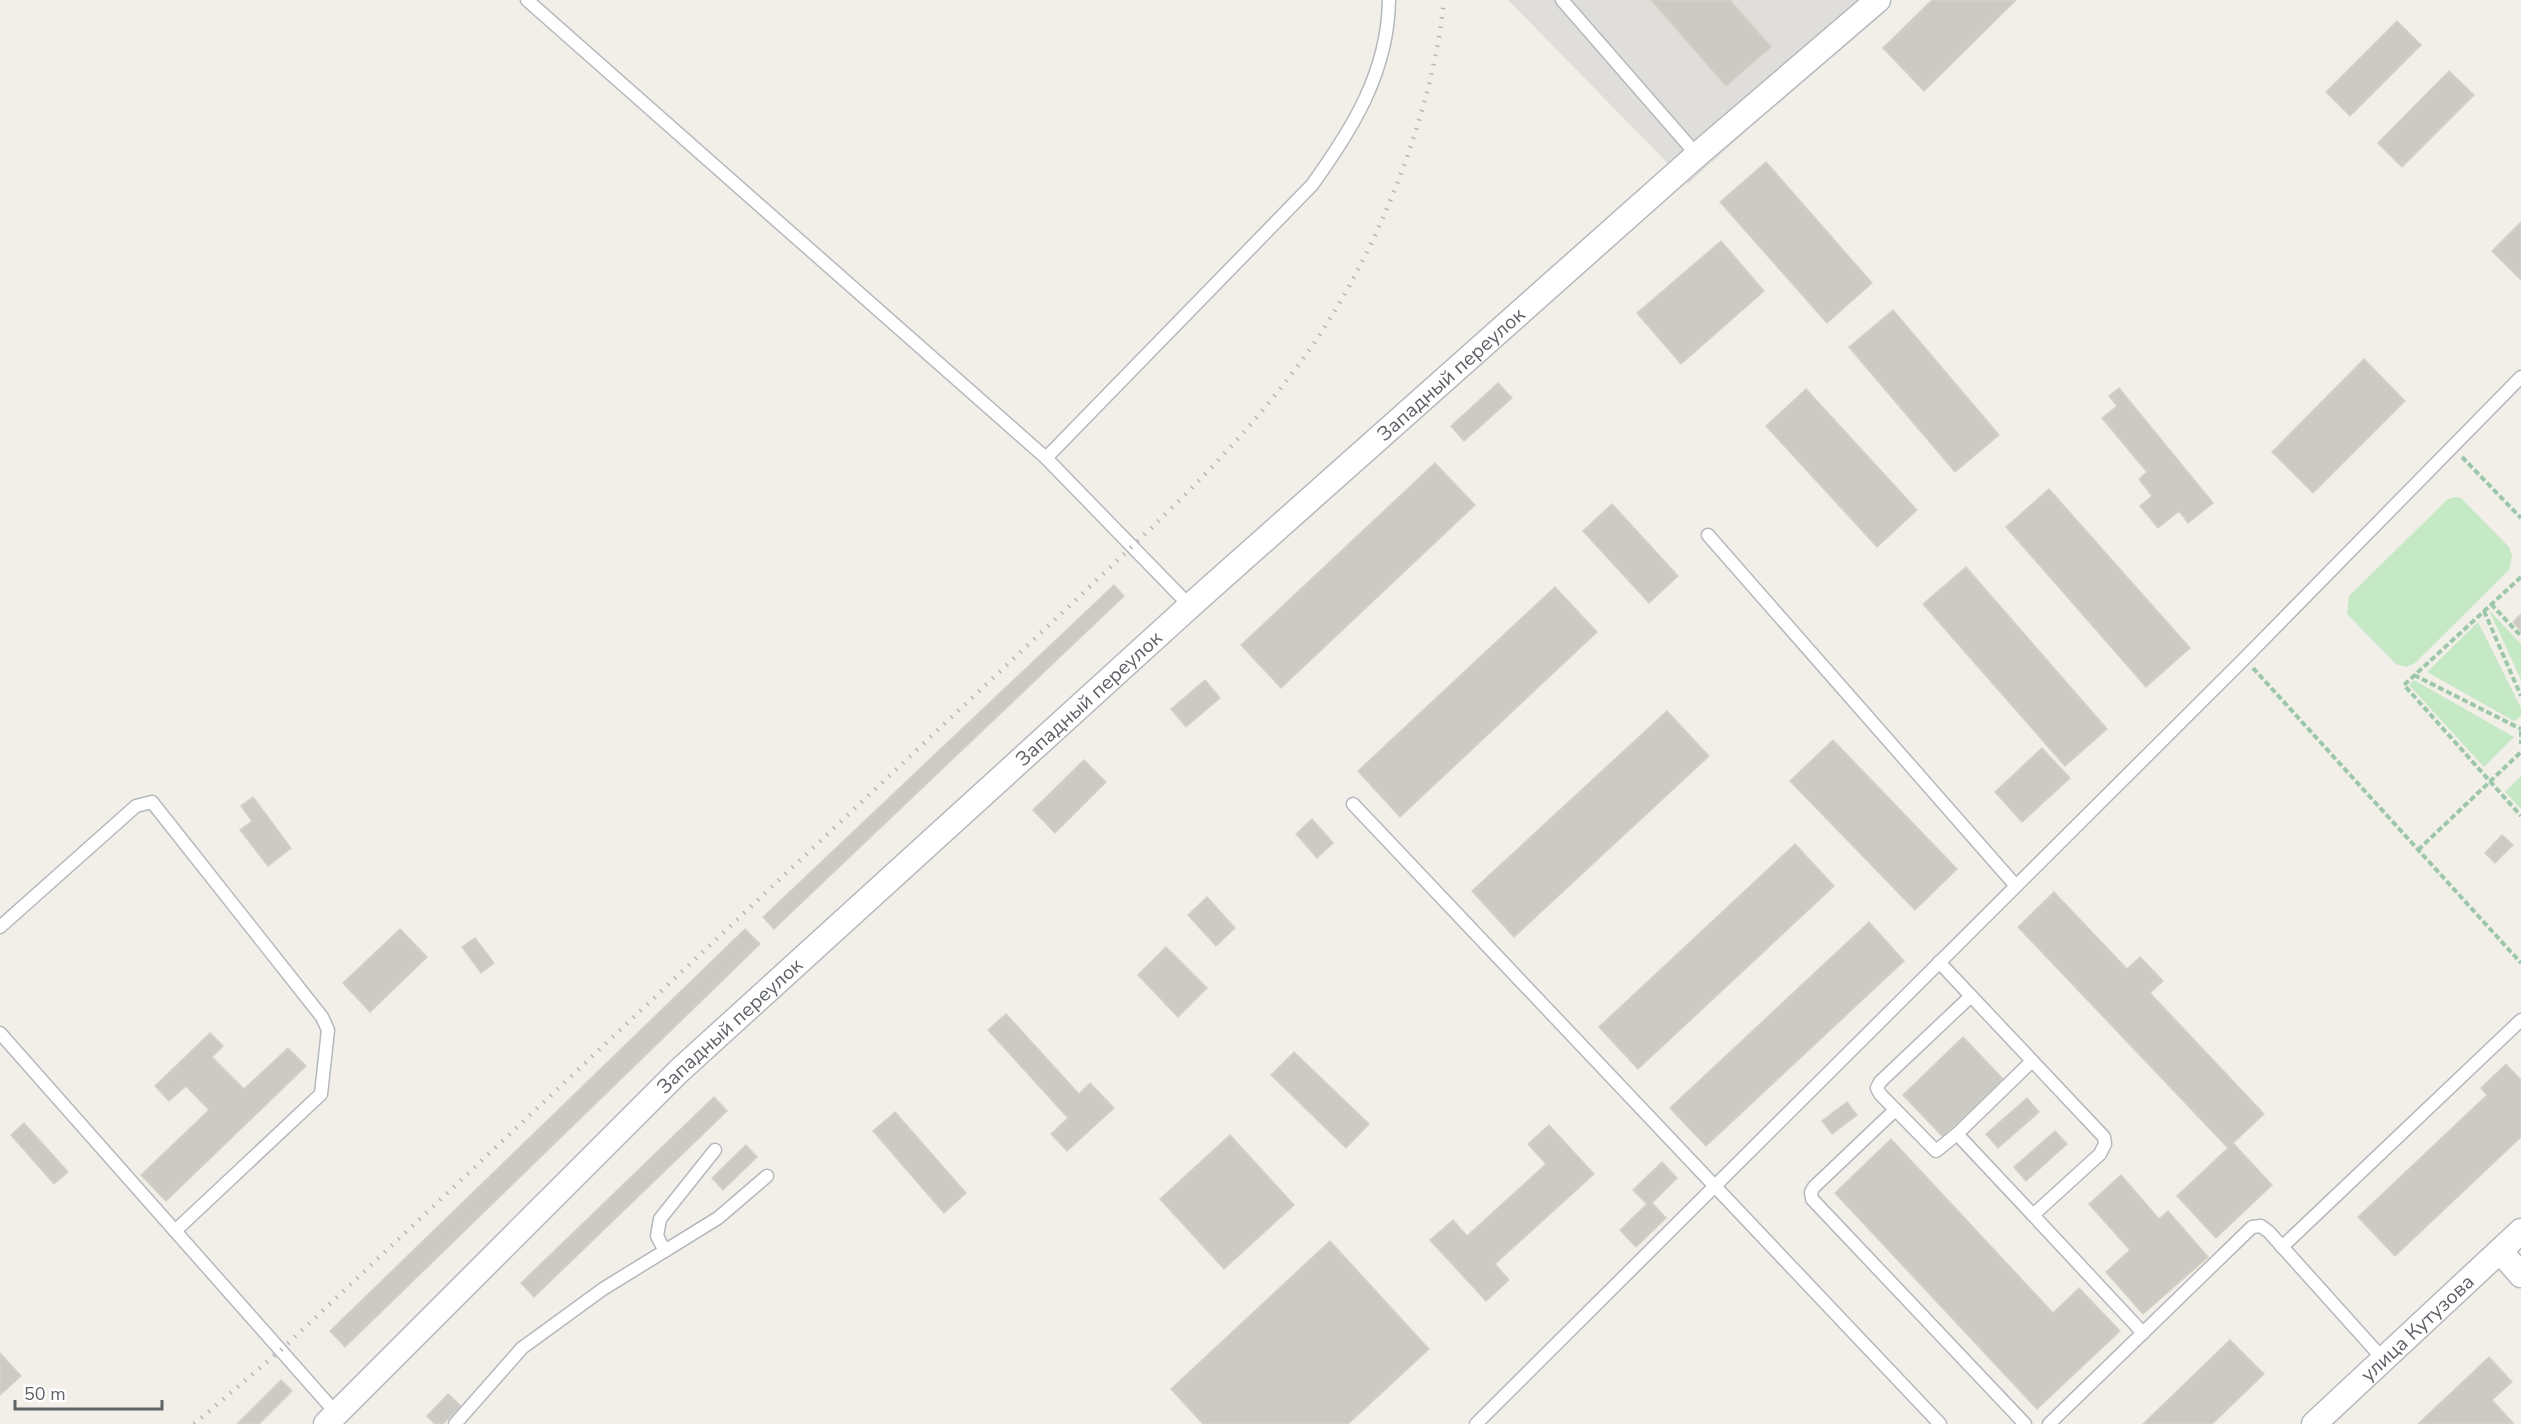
<svg xmlns="http://www.w3.org/2000/svg" width="2521" height="1424" font-family="'Nunito Sans',sans-serif">
  <style>
    .industrial { fill: #e0deda }
    .green { fill: #c5e8c5 }
    .building { fill: #cccac5; stroke: #d6d1c6; stroke-width: 1.5 }
    .lines { fill: none; stroke-linecap: round; stroke-linejoin: round }
    .lane-casing { stroke: #b5b8bc; stroke-width: 15 }
    .street-casing { stroke: #b5b8bc; stroke-width: 27 }
    .path { stroke: #9cc7a9; stroke-width: 4; stroke-dasharray: 6 3; stroke-linecap: butt }
    .lane { stroke: #fff; stroke-width: 12 }
    .street { stroke: #fff; stroke-width: 24 }
    .rail { stroke: #b6b7b8; stroke-width: 4.5; stroke-dasharray: 1.5 8; stroke-linecap: butt }
    .labels { text-anchor: middle; stroke-width: 5; stroke-linejoin: round; paint-order: stroke }
    .street-label { font-size: 20px; fill: #5f6368; stroke: #fff }
  </style>
  <rect width="100%" height="100%" fill="#f1efe8"/>
  <polygon class="industrial" points="1508,0 1889,0 1688,184"/>
  <g class="green">
    <polygon points="2455,497 2461,498 2509,547 2512,556 2509,570 2415,663 2406,667 2396,664 2347,614 2349,596 2448,499"/>
    <polygon points="2489,610 2521,644 2521,680"/>
    <polygon points="2478,622 2521,708 2521,716 2514,721 2427,672"/>
    <polygon points="2414,680 2514,737 2484,767 2409,685"/>
    <polygon points="2521,776 2521,809 2505,792"/>
  </g>
  <g class="building">
    <polygon points="1651,0 1730,0 1771,47 1726,86"/>
    <polygon points="1932,0 2016,0 1924,91 1883,48"/>
    <polygon points="2397,21 2421,45 2350,116 2326,92"/>
    <polygon points="2449,71 2474,95 2402,167 2378,143"/>
    <polygon points="1766,162 1872,283 1827,323 1720,202"/>
    <polygon points="2521,222 2521,280 2492,251"/>
    <polygon points="1721,241 1764,291 1681,364 1637,313"/>
    <polygon points="1893,310 1999,435 1955,472 1849,347"/>
    <polygon points="2364,359 2405,401 2313,493 2272,452"/>
    <polygon points="1498,383 1512,398 1464,441 1451,426"/>
    <polygon points="2119,388 2213,503 2188,523 2179,511 2158,528 2140,506 2152,496 2139,479 2147,472 2102,418 2117,406 2109,396"/>
    <polygon points="1806,389 1917,510 1877,547 1766,426"/>
    <polygon points="1435,463 1475,505 1281,688 1241,645"/>
    <polygon points="2049,489 2190,648 2146,687 2006,527"/>
    <polygon points="1612,504 1678,576 1649,603 1583,531"/>
    <polygon points="1966,567 2107,729 2065,766 1923,604"/>
    <polygon points="1114,585 1124,596 774,929 763,917"/>
    <polygon points="1555,587 1597,632 1400,817 1358,771"/>
    <polygon points="2521,614 2521,631 2513,622"/>
    <polygon points="1205,680 1220,698 1186,727 1171,709"/>
    <polygon points="1667,711 1709,756 1514,937 1472,891"/>
    <polygon points="1833,740 1957,869 1915,910 1790,781"/>
    <polygon points="2042,748 2070,778 2022,822 1995,792"/>
    <polygon points="1084,760 1106,782 1055,833 1033,810"/>
    <polygon points="253,797 291,848 268,866 240,830 252,821 241,806"/>
    <polygon points="1312,819 1333,843 1317,858 1296,834"/>
    <polygon points="2502,835 2513,845 2495,863 2485,853"/>
    <polygon points="1795,844 1834,886 1638,1069 1599,1027"/>
    <polygon points="2054,892 2127,969 2140,957 2163,981 2150,993 2264,1114 2233,1143 2272,1185 2216,1238 2177,1196 2228,1148 2018,927"/>
    <polygon points="1207,897 1235,928 1216,946 1188,915"/>
    <polygon points="1869,922 1904,961 1706,1146 1670,1108"/>
    <polygon points="400,929 427,957 370,1012 343,983"/>
    <polygon points="745,929 760,944 345,1347 330,1331"/>
    <polygon points="475,938 494,963 481,973 462,947"/>
    <polygon points="1166,947 1207,988 1178,1017 1138,975"/>
    <polygon points="1006,1014 1079,1094 1090,1083 1114,1108 1067,1151 1051,1134 1068,1118 988,1030"/>
    <polygon points="210,1033 223,1046 212,1057 244,1089 288,1048 306,1066 166,1201 141,1175 209,1110 186,1086 169,1101 155,1086"/>
    <polygon points="1963,1037 2003,1079 1943,1137 1903,1095"/>
    <polygon points="1294,1052 1369,1124 1346,1148 1271,1075"/>
    <polygon points="2506,1064 2521,1080 2521,1137 2395,1256 2358,1217 2487,1095 2481,1088"/>
    <polygon points="714,1097 727,1111 534,1297 521,1283"/>
    <polygon points="2027,1098 2039,1112 1998,1148 1986,1134"/>
    <polygon points="1847,1102 1857,1115 1832,1134 1822,1121"/>
    <polygon points="895,1112 966,1193 944,1213 873,1131"/>
    <polygon points="24,1123 68,1172 54,1184 11,1135"/>
    <polygon points="1549,1125 1594,1174 1495,1264 1509,1280 1486,1301 1430,1240 1453,1220 1467,1236 1546,1164 1528,1144"/>
    <polygon points="2055,1131 2067,1144 2026,1181 2014,1167"/>
    <polygon points="1230,1135 1294,1205 1224,1269 1160,1199"/>
    <polygon points="1891,1139 2053,1313 2079,1288 2120,1331 2037,1409 1835,1193"/>
    <polygon points="746,1145 757,1157 723,1190 712,1178"/>
    <polygon points="1662,1162 1677,1178 1652,1203 1666,1218 1636,1247 1620,1230 1647,1204 1633,1190"/>
    <polygon points="2121,1175 2159,1219 2168,1211 2208,1257 2143,1314 2106,1272 2130,1250 2089,1204"/>
    <polygon points="1330,1241 1429,1349 1348,1424 1203,1424 1171,1389"/>
    <polygon points="2230,1340 2264,1374 2212,1424 2143,1424"/>
    <polygon points="0,1353 21,1376 0,1395"/>
    <polygon points="2489,1357 2512,1382 2492,1400 2514,1424 2418,1424"/>
    <polygon points="281,1380 292,1391 259,1424 237,1424"/>
    <polygon points="448,1394 461,1406 443,1424 435,1424 427,1416"/>
  </g>
  <g class="lines">
    <g class="lane-casing">
      <g id="lane">
        <polyline points="527,0 1046,458 1190,606"/>
        <polyline points="1562,0 1697,155"/>
        <path d="M 1046,458 L 1312,185 C 1353,128 1388,72 1389,0"/>
        <polyline points="1708,535 2016,886"/>
        <polyline points="1353,804 1940,1424"/>
        <polyline points="0,927 136,806 152,802 322,1017 328,1030 321,1094 175,1231"/>
        <polyline points="1939,962 2104,1137 2105,1144 2100,1154 2033,1215 2143,1333"/>
        <polyline points="0,1033 337,1414"/>
        <polyline points="2032,1061 1957,1134 2033,1215"/>
        <polyline points="1895,1110 1814,1187 1811,1192 1812,1199 2025,1424"/>
        <polyline points="1957,1134 1936,1151 1880,1094 1877,1088 1880,1082 1971,996"/>
        <polyline points="2282,1247 2521,1020"/>
        <polyline points="665,1251 657,1236 660,1219 715,1150"/>
        <polyline points="455,1424 522,1348 603,1289 718,1218 767,1176"/>
        <polyline points="1476,1424 2244,659 2521,377"/>
        <polyline points="2049,1424 2252,1227 2261,1226 2269,1232 2383,1359"/>
      </g>
    </g>
    <g class="street-casing">
      <g id="street">
        <polyline points="2500,1251 2521,1275"/>
        <path id="s1" d="M 326,1424 L 679,1071 L 1190,606 L 1697,155 L 1878,0"/>
        <path id="s2" d="M 2314,1424 L 2521,1231"/>
      </g>
    </g>
    <g class="path">
      <polyline points="2462,457 2521,518"/>
      <polyline points="2521,577 2404,685 2521,816"/>
      <polyline points="2491,604 2521,636"/>
      <polyline points="2484,611 2521,696"/>
      <polyline points="2253,668 2521,963"/>
      <polyline points="2414,675 2521,729"/>
      <polyline points="2521,731 2521,744"/>
      <polyline points="2418,850 2521,752"/>
    </g>
    <use href="#lane" class="lane"/>
    <use href="#street" class="street"/>
    <path class="rail" d="M 194,1424 L 281,1350 L 1081,595 C 1159,521 1239,447 1302,360 C 1373,264 1432,119 1444,0"/>
  </g>
  <g class="labels">
    <g class="street-label">
      <text dy="7" stroke="none"><textPath href="#s1" startOffset="1539">Западный переулок</textPath></text>
      <text dy="7" stroke="none"><textPath href="#s1" startOffset="1053">Западный переулок</textPath></text>
      <text dy="7" stroke="none"><textPath href="#s1" startOffset="567">Западный переулок</textPath></text>
      <text dy="7" stroke="none"><textPath href="#s2" startOffset="141">улица Кутузова</textPath></text>
    </g>
  </g>
  <path d="M15 1400v9h147v-9" fill="none" stroke="#5f6368" stroke-width="3"/>
  <text x="24" y="1400" font-size="18" fill="#5f6368" stroke="#ffffff" stroke-width="4.5" paint-order="stroke">50 m</text>
</svg>
